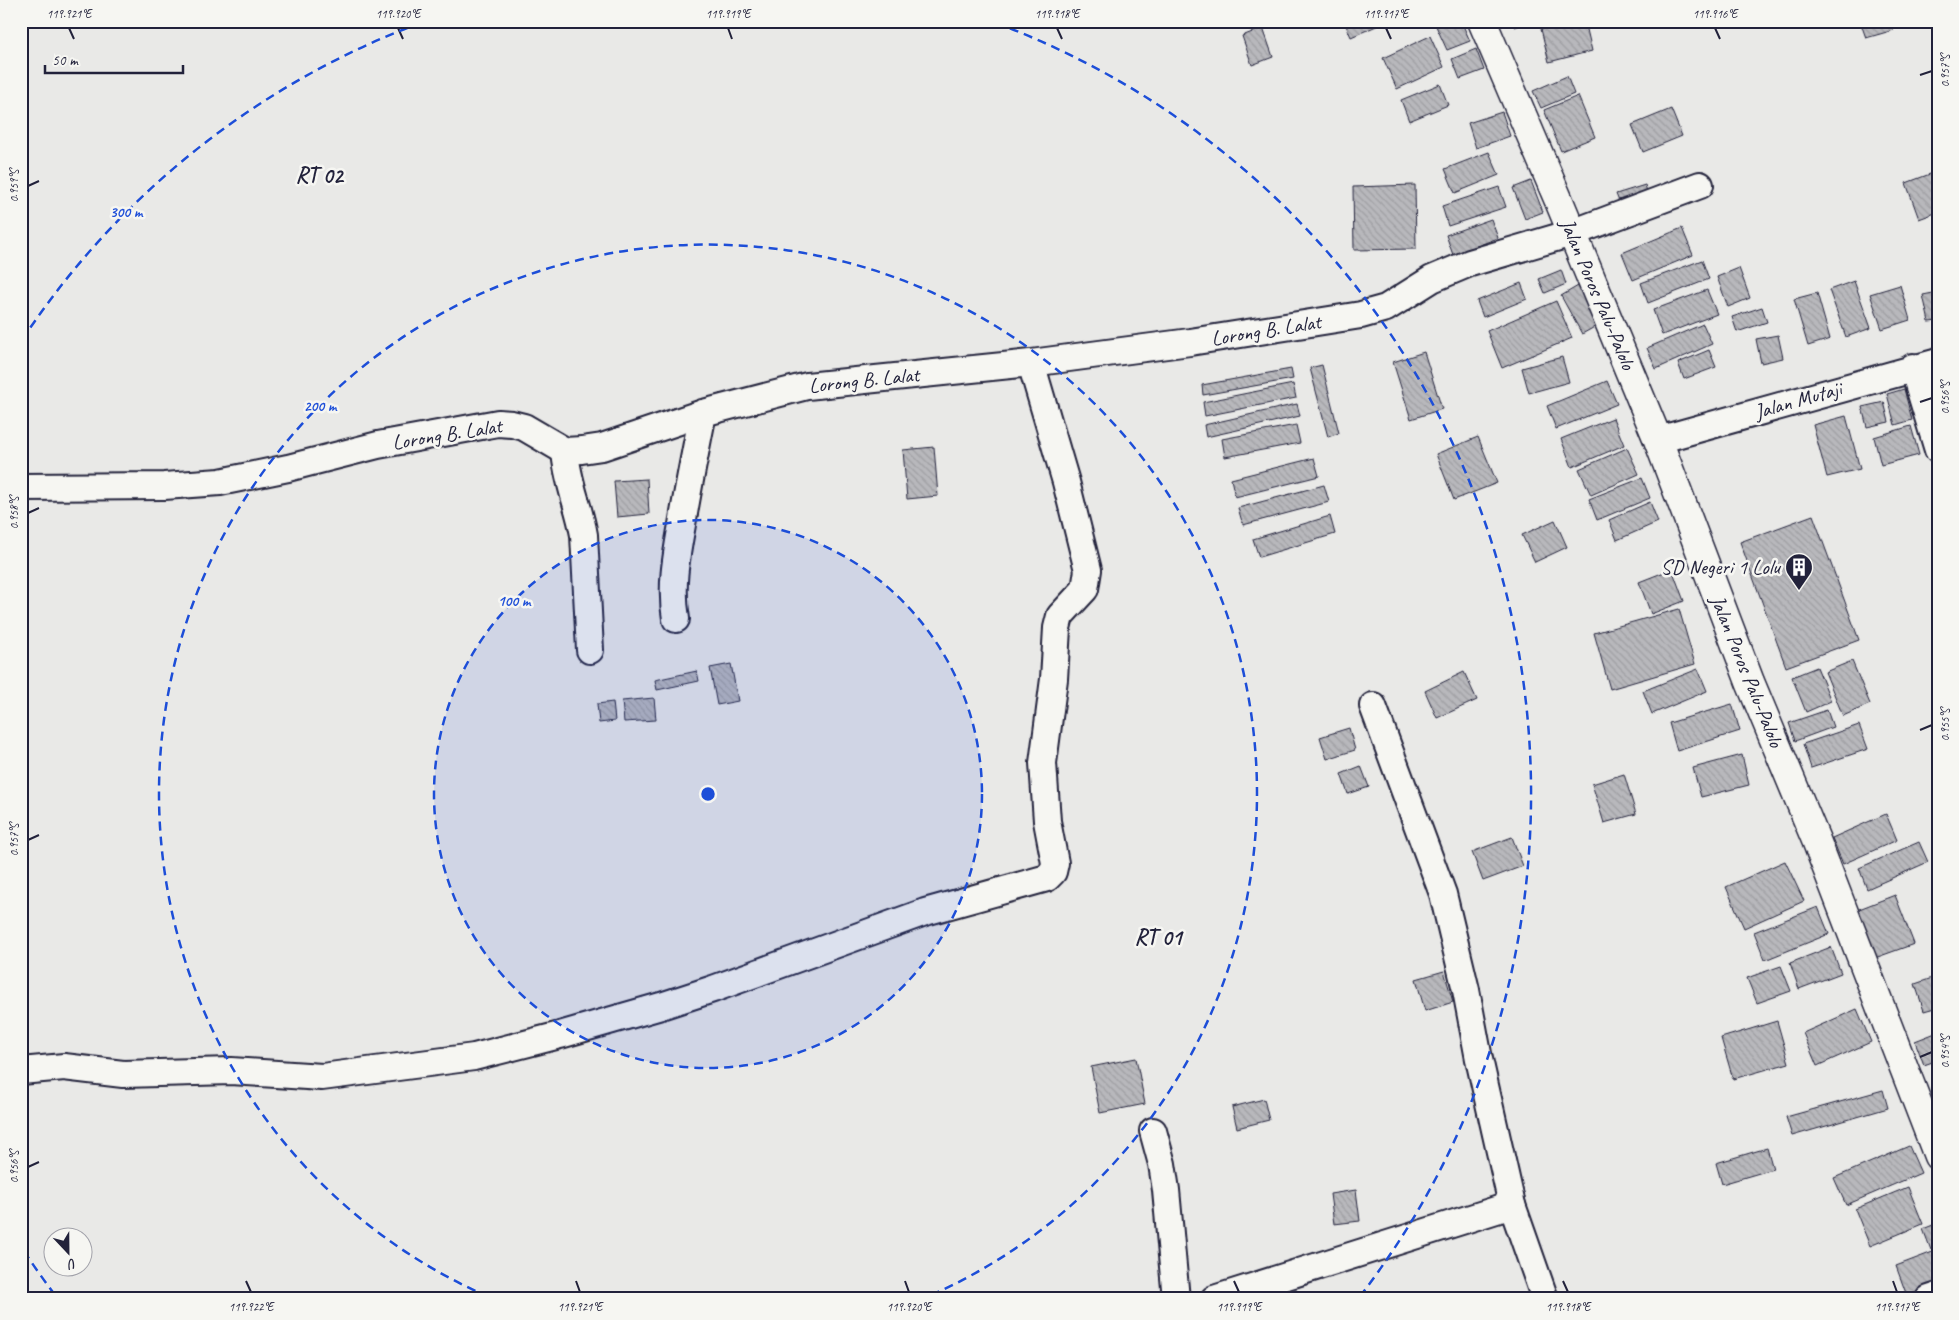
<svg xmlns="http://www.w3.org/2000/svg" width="1959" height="1320" font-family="Caveat,sans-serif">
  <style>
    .building { fill: url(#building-back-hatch); stroke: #22223b }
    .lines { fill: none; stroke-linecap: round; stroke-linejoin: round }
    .minor-casing { stroke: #22223b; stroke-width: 30 }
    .major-casing { stroke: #22223b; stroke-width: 31 }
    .minor { stroke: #f6f6f2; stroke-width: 26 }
    .major { stroke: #f6f6f2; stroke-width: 28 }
    .ticks { fill: none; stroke: #22223b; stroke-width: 2 }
    .ring { fill: none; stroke: #1d4ed8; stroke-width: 2.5; stroke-dasharray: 9 6 }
    .labels { text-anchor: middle; stroke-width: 5; stroke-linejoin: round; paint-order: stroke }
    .street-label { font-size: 21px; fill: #22223b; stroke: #f6f6f2 }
    .poi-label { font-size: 21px; fill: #22223b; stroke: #f6f6f2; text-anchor: end }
    .neighbourhood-label { font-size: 22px; font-weight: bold; fill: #22223b; stroke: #f6f6f2 }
    .centre { fill: #1d4ed8; stroke: #f6f6f2; stroke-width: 2.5 }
    .ring-label { font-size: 15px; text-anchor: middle; font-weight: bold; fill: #1d4ed8; stroke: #f6f6f2; stroke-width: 5; stroke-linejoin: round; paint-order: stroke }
    .neatline { fill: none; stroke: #22223b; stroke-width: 2 }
    .ticks-label { font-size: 12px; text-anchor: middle; fill: #22223b }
  </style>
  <defs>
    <pattern id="building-back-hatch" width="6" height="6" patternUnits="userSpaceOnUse" patternTransform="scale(1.25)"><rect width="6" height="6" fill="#b8b8bc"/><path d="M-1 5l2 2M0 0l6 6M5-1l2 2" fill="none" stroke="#9e9ea2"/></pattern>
  </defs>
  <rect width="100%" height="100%" fill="#e9e9e7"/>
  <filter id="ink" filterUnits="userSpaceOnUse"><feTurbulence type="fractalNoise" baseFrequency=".02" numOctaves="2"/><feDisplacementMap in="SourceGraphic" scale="10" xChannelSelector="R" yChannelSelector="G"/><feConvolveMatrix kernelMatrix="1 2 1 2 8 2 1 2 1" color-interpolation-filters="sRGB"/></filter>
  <g filter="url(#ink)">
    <g class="building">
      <polygon points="1344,21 1388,21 1351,37"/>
      <polygon points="1447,21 1461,21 1470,41 1447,50 1436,26"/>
      <polygon points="1513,21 1530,21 1515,27"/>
      <polygon points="1570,21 1585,21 1592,51 1549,62 1541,29"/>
      <polygon points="1860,21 1891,21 1894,30 1866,38"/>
      <polygon points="1263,28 1273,57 1252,65 1242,36"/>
      <polygon points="1430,36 1444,67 1397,89 1383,58"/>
      <polygon points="1476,49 1484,70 1460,79 1452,59"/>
      <polygon points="1567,76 1574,94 1541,108 1533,91"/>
      <polygon points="1440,84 1448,105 1409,121 1401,100"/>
      <polygon points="1578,96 1595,137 1561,151 1544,110"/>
      <polygon points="1671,109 1682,136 1643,152 1632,125"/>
      <polygon points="1502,112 1510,136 1476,148 1468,123"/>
      <polygon points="1489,152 1499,175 1455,193 1445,169"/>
      <polygon points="1938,171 1938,212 1919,219 1906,183"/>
      <polygon points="1531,181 1543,212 1525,219 1513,188"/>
      <polygon points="1415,185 1416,249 1354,250 1353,187"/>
      <polygon points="1645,185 1648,195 1620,204 1616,194"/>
      <polygon points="1499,187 1506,207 1448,226 1442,206"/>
      <polygon points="1491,219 1498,238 1453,255 1446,235"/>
      <polygon points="1682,228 1693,255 1633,280 1622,253"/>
      <polygon points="1702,260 1709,279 1648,303 1641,283"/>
      <polygon points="1739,268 1750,298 1728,307 1717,277"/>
      <polygon points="1561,270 1566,284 1545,293 1539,279"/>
      <polygon points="1854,281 1871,328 1846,337 1829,290"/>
      <polygon points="1521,283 1527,299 1483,317 1477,301"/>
      <polygon points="1900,285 1910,320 1882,329 1870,294"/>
      <polygon points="1578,286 1600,324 1582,334 1561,296"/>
      <polygon points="1707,290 1717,314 1662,335 1653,310"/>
      <polygon points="1938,292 1938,321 1929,322 1923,295"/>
      <polygon points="1817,293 1830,339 1808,346 1794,299"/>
      <polygon points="1556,301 1572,338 1502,368 1487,331"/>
      <polygon points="1762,307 1767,322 1737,332 1732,317"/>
      <polygon points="1703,324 1712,344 1656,369 1647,348"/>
      <polygon points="1778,335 1783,358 1761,363 1756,339"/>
      <polygon points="1709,350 1716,367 1684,379 1678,363"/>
      <polygon points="1424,352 1442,409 1411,419 1393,362"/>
      <polygon points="1562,357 1569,382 1529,393 1522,368"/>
      <polygon points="1322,365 1339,433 1328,437 1310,368"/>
      <polygon points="1291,369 1293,379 1203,395 1202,385"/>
      <polygon points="1607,381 1617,404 1556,429 1547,406"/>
      <polygon points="1293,384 1296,398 1205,416 1203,402"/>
      <polygon points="1904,389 1912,420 1895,425 1887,394"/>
      <polygon points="1884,402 1889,422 1867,427 1862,407"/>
      <polygon points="1297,404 1300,416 1206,437 1204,425"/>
      <polygon points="1846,416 1860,469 1827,477 1813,425"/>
      <polygon points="1613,418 1624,445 1572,467 1561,439"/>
      <polygon points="1296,425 1300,443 1225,457 1222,439"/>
      <polygon points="1911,426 1919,455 1881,465 1874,437"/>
      <polygon points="1478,437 1497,483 1454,500 1436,454"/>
      <polygon points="934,447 938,496 907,499 903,450"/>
      <polygon points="1627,448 1639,474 1591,495 1579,469"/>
      <polygon points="1314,458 1319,476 1235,497 1231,479"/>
      <polygon points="1642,478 1650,498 1597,520 1589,499"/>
      <polygon points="647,479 649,514 617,517 614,481"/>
      <polygon points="1324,485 1329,502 1243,525 1238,508"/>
      <polygon points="1650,502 1658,522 1617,540 1609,520"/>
      <polygon points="1813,515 1859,640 1786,667 1740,542"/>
      <polygon points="1330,516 1335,534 1259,557 1253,539"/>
      <polygon points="1555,520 1567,547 1535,562 1522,535"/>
      <polygon points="1672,569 1684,601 1651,614 1639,582"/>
      <polygon points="1679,609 1695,664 1610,689 1594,633"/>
      <polygon points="1852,661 1870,704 1843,716 1825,672"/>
      <polygon points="731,664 738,701 717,705 710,668"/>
      <polygon points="1817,667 1831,701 1806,712 1792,677"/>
      <polygon points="1698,669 1707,691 1652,714 1643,691"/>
      <polygon points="697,671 699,681 657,690 655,680"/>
      <polygon points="1464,672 1477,700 1437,718 1425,691"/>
      <polygon points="654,698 656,720 624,722 622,701"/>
      <polygon points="613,702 615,721 599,723 597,704"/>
      <polygon points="1732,704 1740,731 1677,751 1669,723"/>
      <polygon points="1827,710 1833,727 1795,741 1789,723"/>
      <polygon points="1859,725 1868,749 1811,768 1803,744"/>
      <polygon points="1349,728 1355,750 1327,759 1320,737"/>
      <polygon points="1742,755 1749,785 1701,797 1693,768"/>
      <polygon points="1361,766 1369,787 1348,794 1341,774"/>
      <polygon points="1624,774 1636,814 1604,823 1592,784"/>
      <polygon points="1886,814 1897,840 1843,864 1832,838"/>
      <polygon points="1512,837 1523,866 1483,881 1472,852"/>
      <polygon points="1919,842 1928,862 1867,889 1859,868"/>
      <polygon points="1785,861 1804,901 1744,928 1726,887"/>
      <polygon points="1895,895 1914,944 1872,959 1854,911"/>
      <polygon points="1818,907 1829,934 1765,960 1754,932"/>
      <polygon points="1831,947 1841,973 1799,989 1790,963"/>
      <polygon points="1781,966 1791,991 1757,1003 1747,978"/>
      <polygon points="1444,971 1453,1002 1425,1011 1416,979"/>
      <polygon points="1938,976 1938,1007 1924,1011 1915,984"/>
      <polygon points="1857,1009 1871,1042 1817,1066 1803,1033"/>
      <polygon points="1777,1021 1789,1063 1733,1079 1721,1038"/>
      <polygon points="1938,1032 1938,1060 1924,1065 1915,1041"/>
      <polygon points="1136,1058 1145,1104 1100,1113 1091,1067"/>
      <polygon points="1883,1090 1888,1108 1792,1136 1786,1117"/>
      <polygon points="1264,1099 1269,1120 1237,1128 1232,1107"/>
      <polygon points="1909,1146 1921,1173 1846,1205 1834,1178"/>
      <polygon points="1767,1148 1773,1169 1722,1184 1716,1163"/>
      <polygon points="1908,1187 1923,1224 1870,1246 1855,1209"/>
      <polygon points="1356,1190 1360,1221 1334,1224 1330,1194"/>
      <polygon points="1938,1223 1938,1247 1931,1250 1923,1229"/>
      <polygon points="1938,1250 1938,1285 1907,1296 1896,1266"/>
    </g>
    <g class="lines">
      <g class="minor-casing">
        <g id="minor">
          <polyline points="1913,367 1938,450"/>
          <polyline points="1658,440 1938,362"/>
          <path d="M 565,451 C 567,481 579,506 584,535 L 590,650"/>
          <polyline points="21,487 164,486 220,482 288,468 378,445 498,423 512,424 524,427 565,451 582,450 602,447 703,413 807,386 1031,363 1190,342 1361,315 1386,308 1432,279 1470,263 1572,233 1700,185"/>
          <path d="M 676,619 C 670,584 677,553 683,519 C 689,483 696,448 703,413"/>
          <polyline points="1373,706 1443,894 1466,990 1479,1059 1512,1205 1545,1299"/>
          <polyline points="21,1071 64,1067 123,1074 231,1071 322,1077 474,1057 560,1035 661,1006 713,989 925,912 1047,878 1053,872 1055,863 1047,821 1043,763 1054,679 1057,628 1060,616 1085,589 1088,570 1066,482 1031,363"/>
          <polyline points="1153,1131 1162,1164 1166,1190 1176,1299"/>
          <polyline points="1214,1299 1512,1205"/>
          <polyline points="1929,1299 1938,1296"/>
        </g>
      </g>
      <g class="major-casing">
        <polyline id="major" points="1482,21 1559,201 1658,440 1750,682 1816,840 1938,1156"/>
      </g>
      <use href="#minor" class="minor"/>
      <use href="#major" class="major"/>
    </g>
  </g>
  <path class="ticks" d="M 69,28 L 74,39M 398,28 L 403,39M 728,28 L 732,39M 1057,28 L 1062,39M 1386,28 L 1391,39M 1715,28 L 1720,39M 1920,75 L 1932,71M 28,186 L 39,181M 1920,402 L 1932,398M 28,513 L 39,508M 1920,730 L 1932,725M 28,840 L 39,835M 1920,1057 L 1932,1052M 28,1167 L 39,1162M 246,1281 L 251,1292M 576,1281 L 580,1292M 905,1281 L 909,1292M 1234,1281 L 1239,1292M 1563,1281 L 1568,1292M 1893,1281 L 1897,1292"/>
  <circle cx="708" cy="794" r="274" fill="#1d4ed8" fill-opacity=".12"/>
  <g class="ring">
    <circle cx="708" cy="794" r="274"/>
    <path d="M489 1297A549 549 0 1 1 927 1297"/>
    <path d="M55 1295A823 823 0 0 1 22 1248M22 340A823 823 0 0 1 420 23M996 23A823 823 0 0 1 1361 1295"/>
  </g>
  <defs>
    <g id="building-pin" transform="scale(1.4375)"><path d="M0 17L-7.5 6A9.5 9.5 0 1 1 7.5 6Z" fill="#22223b" stroke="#f6f6f2"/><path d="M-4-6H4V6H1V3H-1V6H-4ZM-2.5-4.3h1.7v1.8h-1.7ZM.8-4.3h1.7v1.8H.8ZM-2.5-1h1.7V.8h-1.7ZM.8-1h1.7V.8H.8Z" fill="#fff"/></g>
  </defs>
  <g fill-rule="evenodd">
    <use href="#building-pin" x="1799" y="567"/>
  </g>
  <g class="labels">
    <g class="street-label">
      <text transform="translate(1598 294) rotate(67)" y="7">Jalan Poros Palu-Palolo</text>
      <text transform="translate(1266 330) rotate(-9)" y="7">Lorong B. Lalat</text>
      <text transform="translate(864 380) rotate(-6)" y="7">Lorong B. Lalat</text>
      <text transform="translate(1798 400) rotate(-16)" y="7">Jalan Mutaji</text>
      <text transform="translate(447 434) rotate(-9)" y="7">Lorong B. Lalat</text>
      <text transform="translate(1747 671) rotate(68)" y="7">Jalan Poros Palu-Palolo</text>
    </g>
    <g class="poi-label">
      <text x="1780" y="574">SD Negeri 1 Lolu</text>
    </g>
    <g class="neighbourhood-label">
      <text x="319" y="183">RT 02</text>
      <text x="1158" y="945">RT 01</text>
    </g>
  </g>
  <circle cx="708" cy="794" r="8" class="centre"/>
  <g class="ring-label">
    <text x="126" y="217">300 m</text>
    <text x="320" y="411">200 m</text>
    <text x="514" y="606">100 m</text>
  </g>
  <rect width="1959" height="1320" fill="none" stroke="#f6f6f2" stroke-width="55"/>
  <g transform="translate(68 1252) rotate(158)"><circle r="24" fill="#f6f6f2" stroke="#a1a1a9"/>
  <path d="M0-4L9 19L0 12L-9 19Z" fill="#22223b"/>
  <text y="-8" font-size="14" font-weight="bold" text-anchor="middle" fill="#22223b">U</text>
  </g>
  <path d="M45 65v8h138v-8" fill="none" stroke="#22223b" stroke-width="2.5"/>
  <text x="52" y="65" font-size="15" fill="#22223b" stroke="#f6f6f2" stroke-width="4" paint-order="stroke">50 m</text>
  <rect x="28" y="28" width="1904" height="1264" class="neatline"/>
  <g class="ticks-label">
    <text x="69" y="18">119.921°E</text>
    <text x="398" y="18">119.920°E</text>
    <text x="728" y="18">119.919°E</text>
    <text x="1057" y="18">119.918°E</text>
    <text x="1386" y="18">119.917°E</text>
    <text x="1715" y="18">119.916°E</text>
    <text transform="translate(1945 71) rotate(-90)" y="4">0.957°S</text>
    <text transform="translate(14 186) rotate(-90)" y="4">0.959°S</text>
    <text transform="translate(1945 398) rotate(-90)" y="4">0.956°S</text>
    <text transform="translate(14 513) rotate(-90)" y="4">0.958°S</text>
    <text transform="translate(1945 725) rotate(-90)" y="4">0.955°S</text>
    <text transform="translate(14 840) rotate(-90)" y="4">0.957°S</text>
    <text transform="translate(1945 1052) rotate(-90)" y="4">0.954°S</text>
    <text transform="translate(14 1167) rotate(-90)" y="4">0.956°S</text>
    <text x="251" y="1311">119.922°E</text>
    <text x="580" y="1311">119.921°E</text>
    <text x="909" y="1311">119.920°E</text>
    <text x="1239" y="1311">119.919°E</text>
    <text x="1568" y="1311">119.918°E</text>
    <text x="1897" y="1311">119.917°E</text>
  </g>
</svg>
